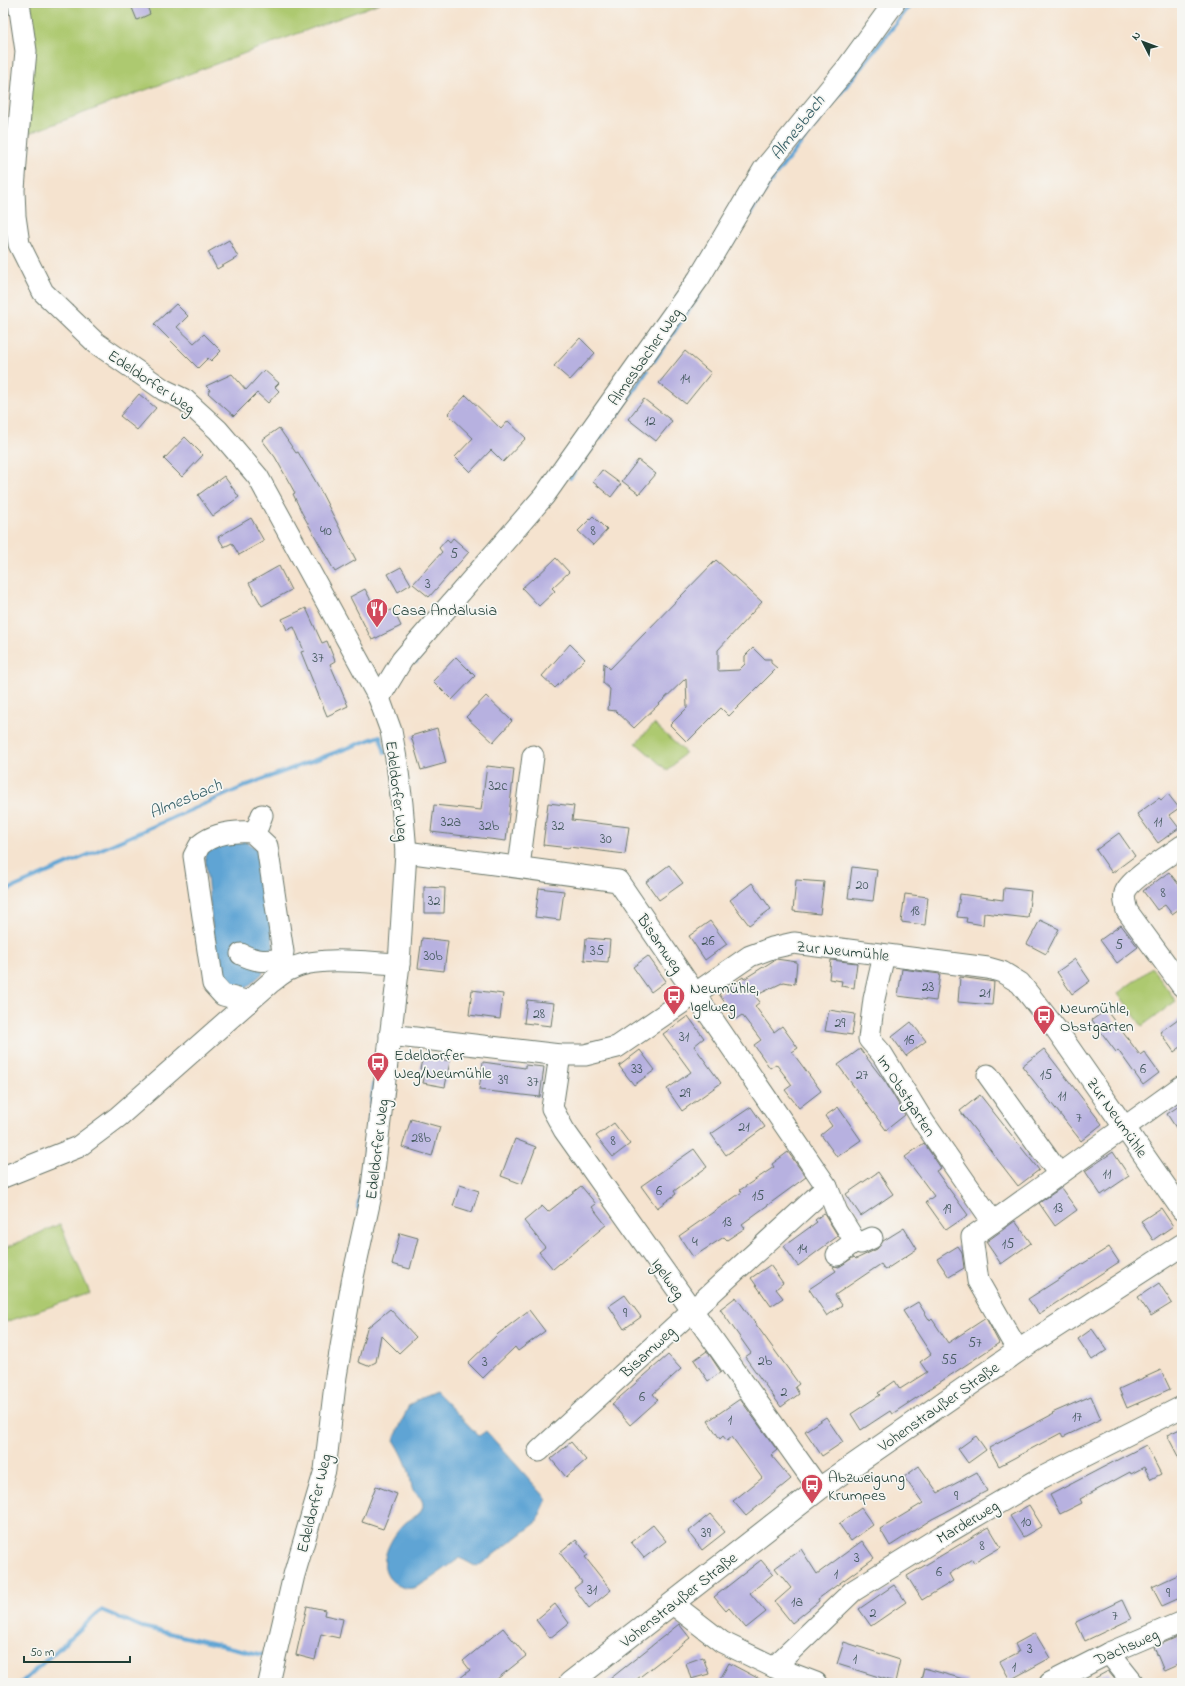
<svg xmlns="http://www.w3.org/2000/svg" width="1185" height="1686" font-family="'Indie Flower',sans-serif">
  <style>
    .green { fill: #adc96f; stroke: #668352 }
    .water { fill: #5ea4d4; stroke: #3e7084 }
    .lines { fill: none; stroke-linecap: round; stroke-linejoin: round }
    .stream { stroke: #5ea4d4; stroke-width: 4 }
    .building { fill: #b7b1e0 }
    .minor-casing { stroke: #6a776a; stroke-width: 23 }
    .major-casing { stroke: #6a776a; stroke-width: 24 }
    .minor { stroke: #fff; stroke-width: 21 }
    .major { stroke: #fff; stroke-width: 22 }
    .labels { text-anchor: middle; stroke-width: 3.5; stroke-linejoin: round; paint-order: stroke }
    .number-label { font-size: 14px; fill: #455a5f }
    .street-label { font-size: 16px; fill: #1f3d34; stroke: #f6f6f2 }
    .poi-label { font-size: 16px; fill: #1f3d34; stroke: #f6f6f2; text-anchor: start }
    .water-label { font-size: 17px; font-style: italic; fill: #325c64; stroke: #f6f6f2 }
  </style>
  <rect width="100%" height="100%" fill="#f6f6f2"/>
  <filter id="ink" filterUnits="userSpaceOnUse"><feTurbulence type="fractalNoise" baseFrequency=".025" numOctaves="2"/><feDisplacementMap in="SourceGraphic" scale="8" xChannelSelector="R" yChannelSelector="G"/><feConvolveMatrix kernelMatrix="1 2 1 2 8 2 1 2 1" color-interpolation-filters="sRGB"/></filter>
  <filter id="wash" filterUnits="userSpaceOnUse"><feTurbulence type="fractalNoise" baseFrequency=".012" numOctaves="4" result="noise"/><feDisplacementMap in="SourceGraphic" scale="16" xChannelSelector="R" yChannelSelector="G"/><feGaussianBlur stdDeviation="0.9" result="paint"/><feColorMatrix in="noise" values="0 0 0 0 0 0 0 0 0 0 0 0 0 0 0 0 0 1.4 0 .05"/><feComposite in="paint" operator="in"/></filter>
  <g filter="url(#wash)">
    <rect width="100%" height="100%" fill="#f5e3cf"/>
    <g class="green">
      <polygon points="28,3 380,3 27,134"/>
      <polygon points="654,724 685,752 668,771 636,743"/>
      <polygon points="1152,968 1176,1001 1142,1026 1118,993"/>
      <polygon points="60,1224 90,1293 3,1323 3,1249"/>
    </g>
    <g class="water">
      <polygon points="238,835 261,852 274,950 262,967 263,973 240,994 218,983 204,847"/>
      <path d="M 436,1392 L 479,1436 L 486,1431 L 547,1499 L 536,1523 L 477,1567 L 460,1558 C 448,1566 428,1582 416,1587 C 409,1590 402,1588 396,1584 C 373,1570 389,1539 404,1524 C 410,1518 422,1515 423,1506 C 423,1496 415,1495 412,1488 C 411,1484 411,1480 410,1476 C 407,1463 401,1451 394,1440 L 409,1405 L 419,1399 Z"/>
    </g>
    <g class="lines">
      <g class="stream">
        <polyline points="732,243 771,181 912,3"/>
        <polyline points="654,361 700,294"/>
        <polyline points="617,416 647,371"/>
        <polyline points="600,438 610,424"/>
        <polyline points="570,478 592,448"/>
        <polyline points="416,662 423,651"/>
        <polyline points="3,892 250,784 380,736 385,753"/>
        <polyline points="358,1208 374,1084"/>
        <polyline points="21,1683 101,1610 142,1627 263,1655"/>
      </g>
    </g>
    <g id="blocks">
      <g class="building">
        <polygon points="130,3 146,3 150,14 137,20"/>
        <polygon points="229,240 238,257 217,269 208,252"/>
        <polygon points="176,304 188,316 177,327 194,343 204,334 221,351 211,361 208,358 198,368 154,324"/>
        <polygon points="580,338 595,353 570,380 554,366"/>
        <polygon points="685,351 711,373 686,404 659,383"/>
        <polygon points="264,370 279,383 275,387 279,391 268,403 257,393 234,416 208,393 210,390 206,386 232,374 246,390"/>
        <polygon points="139,394 156,408 137,430 120,416"/>
        <polygon points="466,395 501,429 508,421 526,438 503,462 491,450 470,472 455,457 473,438 448,414"/>
        <polygon points="644,399 672,421 656,441 628,419"/>
        <polygon points="279,428 296,453 298,452 316,482 356,560 335,572 302,513 293,494 295,493 275,457 262,440"/>
        <polygon points="185,437 203,455 182,477 164,459"/>
        <polygon points="638,460 656,474 639,494 622,481"/>
        <polygon points="602,470 621,484 611,497 593,482"/>
        <polygon points="224,476 239,497 213,516 198,495"/>
        <polygon points="593,516 607,530 593,545 578,531"/>
        <polygon points="251,518 264,541 239,555 232,543 224,547 218,537"/>
        <polygon points="453,538 469,552 429,597 413,584 442,552 439,548 447,539 450,542"/>
        <polygon points="556,558 569,572 552,588 555,591 539,606 522,588 532,579 533,580"/>
        <polygon points="716,560 762,602 718,650 718,671 739,670 745,664 745,656 753,648 764,659 771,659 771,663 777,668 729,716 721,708 687,742 670,725 687,708 686,678 634,728 616,711 608,710 610,689 603,683 604,663 610,669"/>
        <polygon points="279,566 291,590 262,606 249,583"/>
        <polygon points="401,567 411,584 398,592 388,574"/>
        <polygon points="365,589 379,616 393,609 401,626 372,640 350,597"/>
        <polygon points="306,608 322,643 327,641 335,661 330,664 348,706 327,716 301,652 304,651 294,627 287,630 282,619"/>
        <polygon points="570,644 585,659 555,688 542,676"/>
        <polygon points="456,657 475,676 452,700 433,681"/>
        <polygon points="486,696 512,721 493,742 466,717"/>
        <polygon points="437,728 446,763 421,770 411,736"/>
        <polygon points="487,766 514,769 506,841 431,832 434,805 481,810"/>
        <polygon points="1168,794 1179,808 1169,815 1179,828 1158,843 1137,814 1159,798 1161,800"/>
        <polygon points="548,803 574,806 572,820 629,827 625,854 569,847 569,848 543,845"/>
        <polygon points="1119,833 1135,856 1112,873 1096,850"/>
        <polygon points="669,865 683,883 659,900 646,882"/>
        <polygon points="852,867 877,870 873,901 848,898"/>
        <polygon points="1169,872 1182,889 1182,907 1172,914 1165,905 1157,910 1143,891"/>
        <polygon points="796,880 824,882 820,914 793,911"/>
        <polygon points="752,883 771,909 749,925 730,900"/>
        <polygon points="424,887 445,888 444,913 424,913"/>
        <polygon points="539,888 564,891 560,920 535,917"/>
        <polygon points="1004,888 1031,891 1028,918 984,913 983,925 966,922 967,918 957,917 960,894 1003,900"/>
        <polygon points="905,894 928,897 925,925 901,922"/>
        <polygon points="1040,920 1059,929 1046,954 1027,944"/>
        <polygon points="710,921 727,944 705,960 689,936"/>
        <polygon points="1121,925 1138,947 1117,963 1100,940"/>
        <polygon points="422,938 448,941 444,971 418,968"/>
        <polygon points="586,938 610,940 608,962 584,960"/>
        <polygon points="648,956 666,981 651,992 633,967"/>
        <polygon points="776,959 797,962 795,984 784,982 755,996 760,1002 755,1006 774,1032 782,1026 798,1048 792,1052 821,1091 799,1108 785,1090 792,1085 776,1064 770,1068 754,1045 761,1040 742,1015 736,1019 719,994 743,977 744,979"/>
        <polygon points="1075,959 1090,981 1072,994 1057,972"/>
        <polygon points="831,960 857,963 854,988 841,986 842,981 829,979"/>
        <polygon points="902,969 940,974 936,1001 898,996"/>
        <polygon points="960,977 994,982 992,1005 958,1002"/>
        <polygon points="472,990 503,994 500,1019 469,1015"/>
        <polygon points="527,1000 554,1003 551,1026 524,1023"/>
        <polygon points="829,1010 855,1014 852,1035 825,1031"/>
        <polygon points="1106,1010 1140,1055 1144,1052 1159,1073 1143,1085 1118,1050 1116,1052 1092,1020"/>
        <polygon points="688,1016 704,1038 694,1046 721,1083 682,1111 667,1089 691,1072 663,1034"/>
        <polygon points="1182,1016 1182,1046 1174,1052 1160,1032"/>
        <polygon points="911,1022 926,1041 906,1056 892,1037"/>
        <polygon points="860,1049 886,1083 905,1115 886,1130 838,1065"/>
        <polygon points="1044,1049 1102,1124 1081,1141 1022,1066"/>
        <polygon points="640,1050 655,1070 634,1085 619,1066"/>
        <polygon points="423,1056 450,1061 445,1087 423,1083 426,1070 420,1069"/>
        <polygon points="483,1062 525,1068 525,1065 544,1067 540,1097 479,1090"/>
        <polygon points="980,1095 1039,1170 1018,1186 960,1111"/>
        <polygon points="1182,1104 1182,1137 1167,1114"/>
        <polygon points="751,1107 765,1127 726,1155 711,1134"/>
        <polygon points="838,1107 861,1140 837,1157 821,1135 832,1126 825,1116"/>
        <polygon points="411,1119 440,1127 432,1156 402,1147"/>
        <polygon points="614,1123 630,1144 613,1157 596,1136"/>
        <polygon points="515,1139 536,1147 522,1184 501,1176"/>
        <polygon points="924,1143 941,1168 936,1171 968,1215 946,1230 926,1202 934,1196 905,1157"/>
        <polygon points="694,1149 707,1167 674,1191 676,1194 657,1208 641,1186"/>
        <polygon points="788,1152 806,1177 742,1224 745,1228 727,1240 724,1237 693,1257 679,1236 742,1192 740,1190 774,1167 772,1164"/>
        <polygon points="1113,1152 1129,1176 1101,1195 1085,1171"/>
        <polygon points="878,1172 893,1194 861,1216 846,1194"/>
        <polygon points="460,1185 479,1191 472,1212 453,1206"/>
        <polygon points="581,1186 596,1204 592,1207 606,1225 553,1269 539,1252 545,1247 524,1221 542,1206 548,1212"/>
        <polygon points="1061,1188 1077,1210 1055,1226 1039,1203"/>
        <polygon points="1161,1208 1173,1226 1153,1240 1141,1221"/>
        <polygon points="824,1213 838,1236 798,1266 784,1246 817,1222 815,1220"/>
        <polygon points="1015,1221 1031,1243 1001,1264 986,1242"/>
        <polygon points="904,1228 917,1249 885,1270 881,1264 835,1295 842,1305 827,1316 809,1289 836,1271 833,1267 835,1266 839,1267 854,1257 856,1259 877,1249 883,1241"/>
        <polygon points="400,1233 418,1238 410,1269 392,1264"/>
        <polygon points="958,1246 962,1252 964,1268 949,1277 937,1259"/>
        <polygon points="1109,1247 1119,1262 1039,1314 1028,1299"/>
        <polygon points="770,1265 783,1283 776,1289 783,1298 771,1306 751,1278"/>
        <polygon points="1159,1283 1172,1303 1151,1316 1138,1297"/>
        <polygon points="625,1295 641,1317 624,1329 609,1306"/>
        <polygon points="736,1297 799,1384 795,1387 799,1394 781,1407 745,1357 751,1353 720,1309"/>
        <polygon points="918,1302 930,1321 932,1319 948,1343 986,1318 999,1343 892,1414 890,1411 861,1430 851,1414 880,1395 878,1393 895,1381 900,1389 927,1372 920,1362 931,1354 903,1311"/>
        <polygon points="390,1309 416,1337 399,1353 381,1335 376,1362 368,1366 358,1362 367,1328"/>
        <polygon points="529,1310 545,1331 518,1351 515,1347 483,1378 468,1363 498,1334"/>
        <polygon points="1092,1329 1107,1350 1092,1360 1078,1339"/>
        <polygon points="707,1351 721,1372 708,1381 694,1360"/>
        <polygon points="668,1355 681,1369 653,1394 658,1400 630,1425 612,1404"/>
        <polygon points="1161,1370 1170,1389 1127,1408 1119,1389"/>
        <polygon points="1091,1396 1101,1419 1063,1437 1061,1433 999,1466 989,1448 1053,1414 1052,1413"/>
        <polygon points="740,1399 777,1450 771,1455 791,1479 746,1516 733,1501 762,1478 732,1437 727,1441 723,1436 720,1439 708,1421"/>
        <polygon points="826,1417 843,1442 822,1456 805,1431"/>
        <polygon points="1182,1428 1182,1464 1167,1435"/>
        <polygon points="976,1436 986,1450 968,1463 958,1449"/>
        <polygon points="571,1442 586,1460 566,1477 551,1459"/>
        <polygon points="1146,1445 1161,1474 1151,1479 1144,1467 1131,1474 1130,1472 1080,1499 1082,1503 1060,1514 1050,1495"/>
        <polygon points="919,1466 938,1493 977,1472 987,1491 932,1519 890,1546 880,1529 923,1503 904,1477"/>
        <polygon points="376,1486 397,1494 383,1529 362,1522"/>
        <polygon points="1029,1505 1042,1526 1023,1537 1010,1516"/>
        <polygon points="861,1508 873,1525 851,1541 839,1524"/>
        <polygon points="710,1514 725,1532 702,1550 688,1532"/>
        <polygon points="653,1525 666,1541 644,1558 631,1542"/>
        <polygon points="989,1527 1001,1547 974,1563 972,1559 949,1574 953,1581 922,1600 907,1576"/>
        <polygon points="576,1540 588,1555 585,1557 611,1590 589,1608 574,1588 582,1582 560,1553"/>
        <polygon points="862,1541 874,1558 818,1599 819,1601 792,1623 775,1602 791,1588 775,1568 801,1549 817,1574"/>
        <polygon points="761,1560 773,1574 750,1593 766,1612 746,1628 729,1608 726,1611 714,1597"/>
        <polygon points="1182,1573 1182,1597 1162,1606 1152,1587"/>
        <polygon points="894,1585 906,1602 871,1626 859,1609"/>
        <polygon points="1122,1600 1131,1619 1085,1641 1076,1622"/>
        <polygon points="555,1604 569,1623 550,1638 536,1620"/>
        <polygon points="307,1606 325,1610 324,1615 343,1619 339,1638 321,1634 315,1660 296,1655"/>
        <polygon points="679,1624 690,1638 632,1683 605,1683"/>
        <polygon points="503,1628 526,1656 492,1683 454,1683 470,1670 463,1661"/>
        <polygon points="1035,1633 1050,1658 1010,1680 1000,1662 1019,1652 1015,1644"/>
        <polygon points="1182,1635 1182,1663 1164,1671 1154,1647"/>
        <polygon points="844,1642 900,1660 895,1682 837,1664"/>
        <polygon points="703,1657 709,1674 691,1679 686,1663"/>
        <polygon points="729,1663 767,1683 718,1683"/>
        <polygon points="924,1668 967,1680 966,1683 920,1683"/>
        <polygon points="1108,1671 1118,1683 1086,1683"/>
      </g>
    </g>
  </g>
  <g filter="url(#ink)">
    <use href="#blocks" fill-opacity="0" stroke="#6a776a" stroke-width="1"/>
    <g class="lines">
      <g class="minor-casing">
        <g id="minor">
          <polyline points="19,3 26,51 18,136 14,190 15,216 19,244 43,292 96,343 164,390 185,400 218,430 258,477 379,698 391,731 397,764 402,804 406,852 399,964 371,1195 353,1277 336,1376 325,1470 294,1575 269,1683"/>
          <polyline points="379,698 402,660 544,496 699,278 764,169 846,69 894,3"/>
          <polyline points="252,832 258,826 262,815"/>
          <path d="M 1182,846 C 1170,855 1128,880 1125,893 C 1123,899 1126,906 1127,911 L 1182,986"/>
          <polyline points="406,852 618,881 827,1187 837,1212 855,1241 837,1255"/>
          <polyline points="519,867 533,756"/>
          <path d="M 241,954 C 255,961 264,962 279,959"/>
          <polyline points="884,955 874,999 869,1039 882,1054 923,1121 993,1222 1182,1086"/>
          <path d="M 249,1002 L 223,995 L 213,984 L 194,856 C 196,853 198,848 200,845 C 214,833 235,831 252,832 L 267,846 L 283,952 L 279,959 L 291,968"/>
          <polyline points="390,1035 560,1055 585,1055 617,1047 750,956 772,948 794,943 988,968 1002,972 1020,983 1056,1029 1182,1210"/>
          <polyline points="560,1055 552,1108 564,1130 819,1489"/>
          <polyline points="988,1075 1059,1174"/>
          <path d="M 3,1177 L 78,1147 L 118,1117 L 270,983 C 277,978 283,972 291,969 C 316,955 370,963 399,964"/>
          <polyline points="993,1222 972,1237 978,1281 1018,1351"/>
          <polyline points="855,1241 861,1243 872,1238"/>
          <polyline points="539,1451 827,1187"/>
          <polyline points="673,1604 722,1642 774,1667 816,1683"/>
          <polyline points="1109,1653 1133,1683"/>
          <polyline points="774,1667 853,1591 940,1537 1041,1478 1182,1407"/>
          <polyline points="1050,1683 1109,1653 1182,1622"/>
        </g>
      </g>
      <g class="major-casing">
        <polyline id="major" points="570,1683 819,1489 1018,1351 1182,1245"/>
      </g>
      <use href="#minor" class="minor"/>
      <use href="#major" class="major"/>
    </g>
  </g>
  <defs>
    <g id="restaurant-pin" transform="scale(1.15)"><path d="M0 17L-7.5 6A9.5 9.5 0 1 1 7.5 6Z" fill="#d1495b" stroke="#f6f6f2"/><path d="M-5-6h1v4h1v-4h1v4h1v-4h1v5L-1.5 .5V6h-2V.5L-5-1ZM5-6V6H3V1.5H1.5Q1.5-4 5-6Z" fill="#fff"/></g>
    <g id="bus-pin" transform="scale(1.15)"><path d="M0 17L-7.5 6A9.5 9.5 0 1 1 7.5 6Z" fill="#d1495b" stroke="#f6f6f2"/><path d="M-5-6H5V4H4V6H2V4H-2V6H-4V4H-5ZM-3.5-4V0h7V-4ZM-3.5 1.2v1.5H-2V1.2ZM2 1.2v1.5H3.5V1.2Z" fill="#fff"/></g>
  </defs>
  <g fill-rule="evenodd">
    <use href="#restaurant-pin" x="377" y="609"/>
    <use href="#bus-pin" x="674" y="996"/>
    <use href="#bus-pin" x="1044" y="1016"/>
    <use href="#bus-pin" x="378" y="1063"/>
    <use href="#bus-pin" x="812" y="1485"/>
  </g>
  <g class="labels">
    <g class="number-label">
      <text x="685" y="383">14</text>
      <text x="650" y="425">12</text>
      <text x="326" y="535">40</text>
      <text x="593" y="535">8</text>
      <text x="454" y="558">5</text>
      <text x="428" y="588">3</text>
      <text x="318" y="662">37</text>
      <text x="498" y="790">32c</text>
      <text x="451" y="826">32a</text>
      <text x="1158" y="826">11</text>
      <text x="489" y="830">32b</text>
      <text x="558" y="830">32</text>
      <text x="606" y="843">30</text>
      <text x="862" y="889">20</text>
      <text x="1163" y="897">8</text>
      <text x="434" y="905">32</text>
      <text x="915" y="915">18</text>
      <text x="708" y="945">26</text>
      <text x="1119" y="949">5</text>
      <text x="597" y="955">35</text>
      <text x="433" y="960">30b</text>
      <text x="928" y="991">23</text>
      <text x="985" y="997">21</text>
      <text x="539" y="1018">28</text>
      <text x="840" y="1027">29</text>
      <text x="684" y="1041">31</text>
      <text x="909" y="1044">16</text>
      <text x="637" y="1073">33</text>
      <text x="1143" y="1073">6</text>
      <text x="862" y="1079">27</text>
      <text x="1046" y="1079">15</text>
      <text x="503" y="1084">39</text>
      <text x="533" y="1086">37</text>
      <text x="685" y="1097">29</text>
      <text x="1062" y="1100">11</text>
      <text x="1079" y="1122">7</text>
      <text x="744" y="1131">21</text>
      <text x="421" y="1142">28b</text>
      <text x="613" y="1145">8</text>
      <text x="1107" y="1178">11</text>
      <text x="659" y="1195">6</text>
      <text x="758" y="1200">15</text>
      <text x="1058" y="1212">13</text>
      <text x="947" y="1213">19</text>
      <text x="727" y="1226">13</text>
      <text x="695" y="1246">4</text>
      <text x="1008" y="1248">15</text>
      <text x="802" y="1253">14</text>
      <text x="625" y="1317">9</text>
      <text x="975" y="1347">57</text>
      <text x="949" y="1364">55</text>
      <text x="765" y="1365">2b</text>
      <text x="485" y="1366">3</text>
      <text x="784" y="1396">2</text>
      <text x="642" y="1401">6</text>
      <text x="1077" y="1421">17</text>
      <text x="730" y="1424">1</text>
      <text x="956" y="1500">9</text>
      <text x="1026" y="1526">10</text>
      <text x="706" y="1537">39</text>
      <text x="982" y="1550">8</text>
      <text x="857" y="1562">3</text>
      <text x="939" y="1576">6</text>
      <text x="836" y="1578">1</text>
      <text x="592" y="1594">31</text>
      <text x="1168" y="1597">9</text>
      <text x="797" y="1606">1a</text>
      <text x="873" y="1617">2</text>
      <text x="1115" y="1620">7</text>
      <text x="1030" y="1653">3</text>
      <text x="855" y="1663">1</text>
      <text x="1014" y="1671">1</text>
    </g>
    <g class="street-label">
      <text transform="translate(644 356) rotate(-55)" y="6">Almesbacher Weg</text>
      <text transform="translate(152 381) rotate(34)" y="6">Edeldorfer Weg</text>
      <text transform="translate(398 791) rotate(83)" y="6">Edeldorfer Weg</text>
      <text transform="translate(661 943) rotate(55)" y="6">Bisamweg</text>
      <text transform="translate(843 950) rotate(6)" y="6">Zur Neumühle</text>
      <text transform="translate(907 1095) rotate(57)" y="6">Im Obstgarten</text>
      <text transform="translate(1118 1117) rotate(55)" y="6">Zur Neumühle</text>
      <text transform="translate(376 1149) rotate(-83)" y="6">Edeldorfer Weg</text>
      <text transform="translate(669 1278) rotate(55)" y="6">Igelweg</text>
      <text transform="translate(647 1351) rotate(-43)" y="6">Bisamweg</text>
      <text transform="translate(938 1406) rotate(-35)" y="6">Vohenstraußer Straße</text>
      <text transform="translate(313 1503) rotate(-76)" y="6">Edeldorfer Weg</text>
      <text transform="translate(967 1521) rotate(-31)" y="6">Marderweg</text>
      <text transform="translate(678 1599) rotate(-38)" y="6">Vohenstraußer Straße</text>
      <text transform="translate(1126 1646) rotate(-24)" y="6">Dachsweg</text>
    </g>
    <g class="poi-label">
      <text x="392" y="615">Casa Andalusia</text>
      <text x="690" y="993">Neumühle,<tspan x="690" dy="18">Igelweg</tspan></text>
      <text x="1060" y="1013">Neumühle,<tspan x="1060" dy="18">Obstgarten</tspan></text>
      <text x="394" y="1060">Edeldorfer<tspan x="394" dy="18">Weg/Neumühle</tspan></text>
      <text x="828" y="1482">Abzweigung<tspan x="828" dy="18">Krumpes</tspan></text>
    </g>
    <g class="water-label">
      <text transform="translate(797 127) rotate(-52)" y="6">Almesbach</text>
      <text transform="translate(185 798) rotate(-23)" y="6">Almesbach</text>
    </g>
  </g>
  <rect width="1185" height="1686" fill="none" stroke="#f6f6f2" stroke-width="16"/>
  <g transform="translate(1143 42) rotate(312)" stroke="#f6f6f2" stroke-width="3" paint-order="stroke">
  <path d="M0-3L7 15L0 10L-7 15Z" fill="#1f3d34"/>
  <text y="-6" font-size="11" font-weight="bold" text-anchor="middle" fill="#1f3d34">N</text>
  </g>
  <path d="M24 1656v6h106v-6" fill="none" stroke="#1f3d34" stroke-width="2"/>
  <text x="30" y="1656" font-size="12" fill="#1f3d34" stroke="#f6f6f2" stroke-width="3" paint-order="stroke">50 m</text>
</svg>
